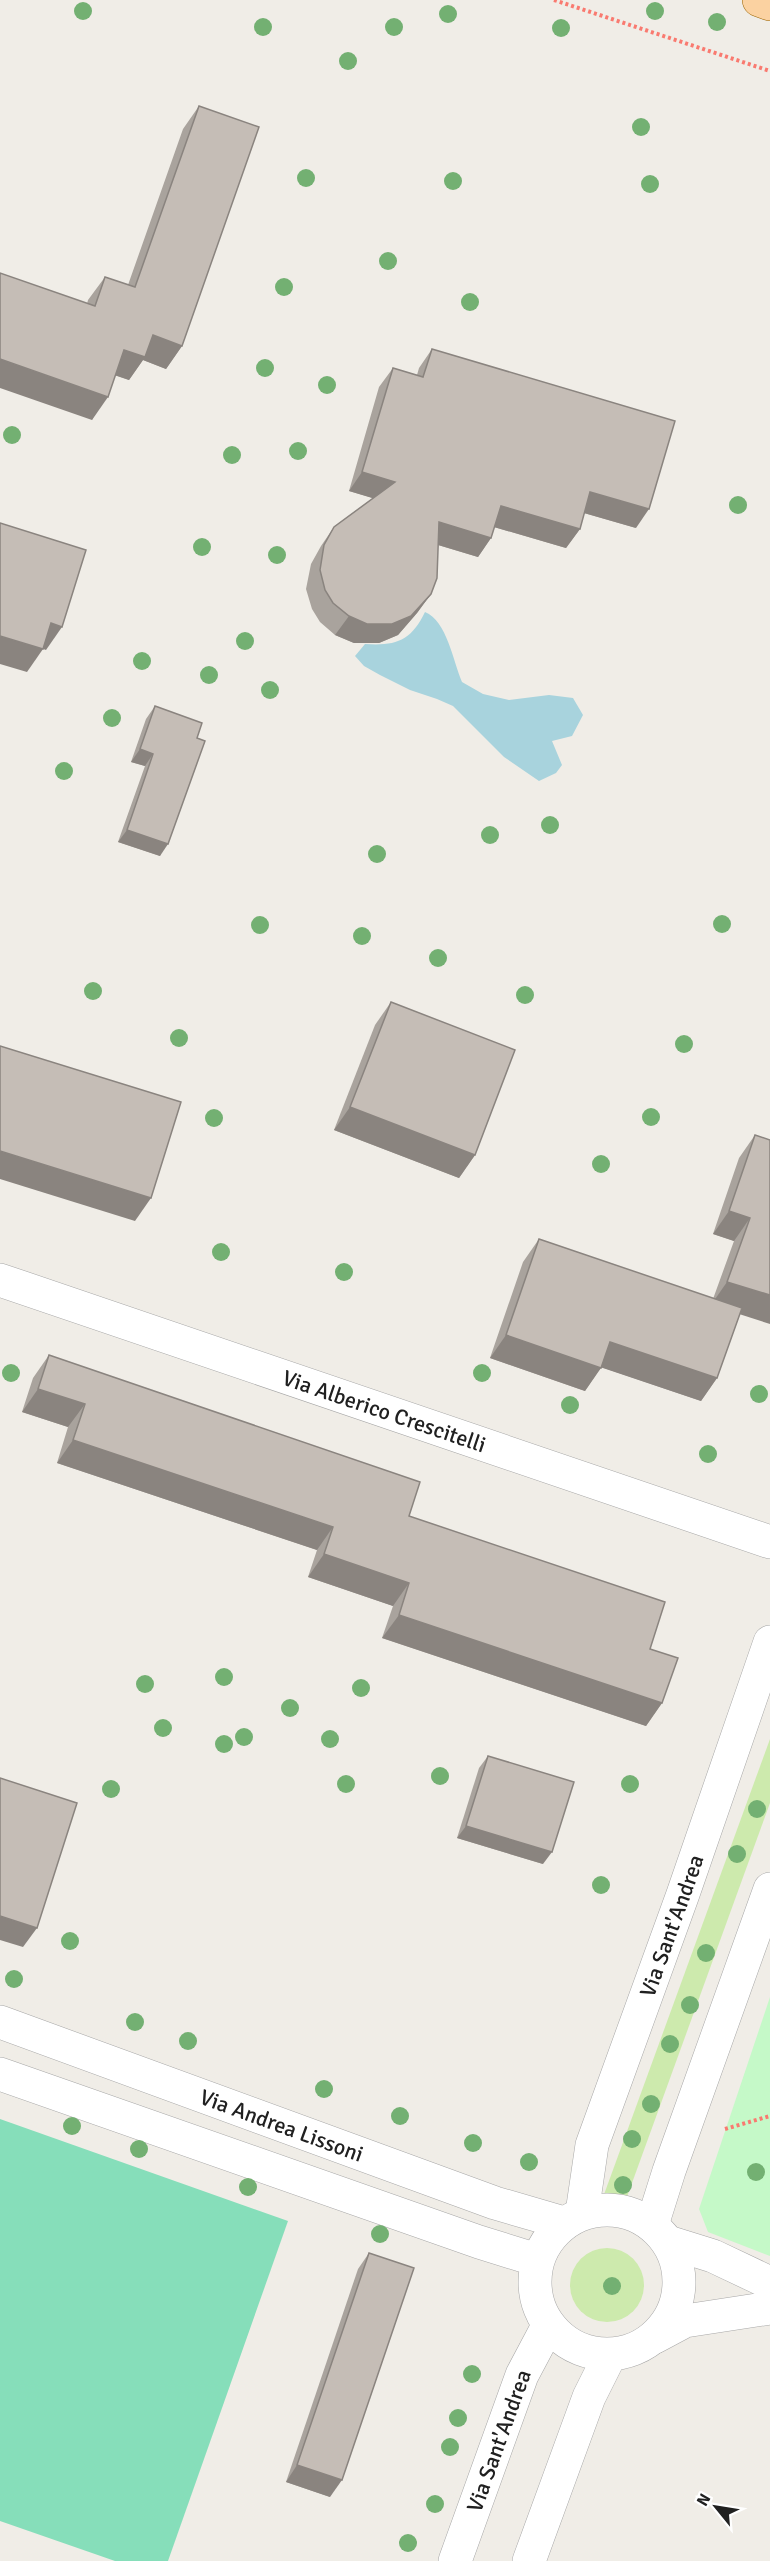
<svg xmlns="http://www.w3.org/2000/svg" width="770" height="2561" font-family="Signika,sans-serif">
  <style>
    .grass { fill: #cdeaad }
    .park { fill: #c5f9c8 }
    .pitch { fill: #86deba }
    .water { fill: #a8d3dd }
    .lines { fill: none; stroke-linecap: round; stroke-linejoin: round }
    .minor-casing { stroke: #a7a7a7; stroke-width: 34 }
    .major-casing { stroke: #9b6401; stroke-width: 34 }
    .path { stroke: #f97a70; stroke-width: 4; stroke-dasharray: 3 3; stroke-linecap: butt }
    .minor { stroke: #fff; stroke-width: 33 }
    .major { stroke: #fbd2a1; stroke-width: 33 }
    .tree { fill: #73b072 }
    .wall { fill: #a9a39d }
    .shaded-wall { fill: #8a847f }
    .building { fill: #c5bdb6; stroke: #8a847f; stroke-width: 1.5 }
    .labels { text-anchor: middle; stroke-width: 5; stroke-linejoin: round; paint-order: stroke }
    .street-label { font-size: 22px; fill: #202020; stroke: #fff }
  </style>
  <rect width="100%" height="100%" fill="#f0ede7"/>
  <g class="grass">
    <polygon points="770,1739 770,1803 624,2205 602,2200"/>
    <circle cx="607" cy="2285" r="37"/>
  </g>
  <polygon class="park" points="770,1997 770,2256 708,2232 699,2209"/>
  <polygon class="pitch" points="0,2119 288,2221 168,2561 115,2561 0,2521"/>
  <path class="water" d="M 425,612 C 447,621 453,661 462,682 L 483,694 L 509,700 L 549,695 L 573,698 L 583,715 L 572,736 L 552,741 L 562,765 L 556,773 L 539,781 L 504,757 L 453,706 L 437,699 L 410,690 L 380,675 L 364,666 L 355,656 L 365,644 C 396,646 411,641 425,612 Z"/>
  <g class="lines">
    <g class="minor-casing">
      <g id="minor">
        <path id="s1" d="M 0,1280 L 770,1542"/>
        <path id="s2" d="M 0,2022 L 495,2203 L 564,2223"/>
        <polyline points="0,2074 479,2242 537,2260"/>
        <circle cx="607" cy="2282" r="72"/>
        <path id="s3" d="M 582,2213 L 592,2145 L 683,1894 L 770,1642"/>
        <polyline points="652,2225 669,2171 770,1889"/>
        <polyline points="668,2242 713,2256 770,2283"/>
        <polyline points="655,2337 685,2321 770,2308"/>
        <path id="s4" d="M 455,2561 L 522,2375 L 548,2326"/>
        <polyline points="529,2561 589,2397 610,2355"/>
      </g>
    </g>
    <g class="major-casing">
      <polyline id="major" points="759,0 770,4"/>
    </g>
    <g class="path">
      <polyline points="554,0 770,71"/>
      <polyline points="725,2129 770,2116"/>
    </g>
    <use href="#minor" class="minor"/>
    <use href="#major" class="major"/>
  </g>
  <g class="tree">
    <circle cx="83" cy="11" r="9"/>
    <circle cx="655" cy="11" r="9"/>
    <circle cx="448" cy="14" r="9"/>
    <circle cx="717" cy="22" r="9"/>
    <circle cx="263" cy="27" r="9"/>
    <circle cx="394" cy="27" r="9"/>
    <circle cx="561" cy="28" r="9"/>
    <circle cx="348" cy="61" r="9"/>
    <circle cx="641" cy="127" r="9"/>
    <circle cx="306" cy="178" r="9"/>
    <circle cx="453" cy="181" r="9"/>
    <circle cx="650" cy="184" r="9"/>
    <circle cx="388" cy="261" r="9"/>
    <circle cx="284" cy="287" r="9"/>
    <circle cx="470" cy="302" r="9"/>
    <circle cx="265" cy="368" r="9"/>
    <circle cx="327" cy="385" r="9"/>
    <circle cx="12" cy="435" r="9"/>
    <circle cx="298" cy="451" r="9"/>
    <circle cx="232" cy="455" r="9"/>
    <circle cx="738" cy="505" r="9"/>
    <circle cx="202" cy="547" r="9"/>
    <circle cx="277" cy="555" r="9"/>
    <circle cx="245" cy="641" r="9"/>
    <circle cx="142" cy="661" r="9"/>
    <circle cx="209" cy="675" r="9"/>
    <circle cx="270" cy="690" r="9"/>
    <circle cx="112" cy="718" r="9"/>
    <circle cx="64" cy="771" r="9"/>
    <circle cx="550" cy="825" r="9"/>
    <circle cx="490" cy="835" r="9"/>
    <circle cx="377" cy="854" r="9"/>
    <circle cx="722" cy="924" r="9"/>
    <circle cx="260" cy="925" r="9"/>
    <circle cx="362" cy="936" r="9"/>
    <circle cx="438" cy="958" r="9"/>
    <circle cx="93" cy="991" r="9"/>
    <circle cx="525" cy="995" r="9"/>
    <circle cx="179" cy="1038" r="9"/>
    <circle cx="684" cy="1044" r="9"/>
    <circle cx="651" cy="1117" r="9"/>
    <circle cx="214" cy="1118" r="9"/>
    <circle cx="601" cy="1164" r="9"/>
    <circle cx="221" cy="1252" r="9"/>
    <circle cx="344" cy="1272" r="9"/>
    <circle cx="11" cy="1373" r="9"/>
    <circle cx="482" cy="1373" r="9"/>
    <circle cx="759" cy="1394" r="9"/>
    <circle cx="570" cy="1405" r="9"/>
    <circle cx="708" cy="1454" r="9"/>
    <circle cx="224" cy="1677" r="9"/>
    <circle cx="145" cy="1684" r="9"/>
    <circle cx="361" cy="1688" r="9"/>
    <circle cx="290" cy="1708" r="9"/>
    <circle cx="163" cy="1728" r="9"/>
    <circle cx="244" cy="1737" r="9"/>
    <circle cx="330" cy="1739" r="9"/>
    <circle cx="224" cy="1744" r="9"/>
    <circle cx="440" cy="1776" r="9"/>
    <circle cx="346" cy="1784" r="9"/>
    <circle cx="630" cy="1784" r="9"/>
    <circle cx="111" cy="1789" r="9"/>
    <circle cx="757" cy="1809" r="9"/>
    <circle cx="737" cy="1854" r="9"/>
    <circle cx="601" cy="1885" r="9"/>
    <circle cx="70" cy="1941" r="9"/>
    <circle cx="706" cy="1953" r="9"/>
    <circle cx="14" cy="1979" r="9"/>
    <circle cx="690" cy="2005" r="9"/>
    <circle cx="135" cy="2022" r="9"/>
    <circle cx="188" cy="2041" r="9"/>
    <circle cx="670" cy="2044" r="9"/>
    <circle cx="324" cy="2089" r="9"/>
    <circle cx="651" cy="2104" r="9"/>
    <circle cx="400" cy="2116" r="9"/>
    <circle cx="72" cy="2126" r="9"/>
    <circle cx="632" cy="2139" r="9"/>
    <circle cx="473" cy="2143" r="9"/>
    <circle cx="139" cy="2149" r="9"/>
    <circle cx="529" cy="2162" r="9"/>
    <circle cx="756" cy="2172" r="9"/>
    <circle cx="623" cy="2185" r="9"/>
    <circle cx="248" cy="2187" r="9"/>
    <circle cx="380" cy="2234" r="9"/>
    <circle cx="612" cy="2286" r="9"/>
    <circle cx="472" cy="2374" r="9"/>
    <circle cx="458" cy="2418" r="9"/>
    <circle cx="450" cy="2447" r="9"/>
    <circle cx="435" cy="2504" r="9"/>
    <circle cx="408" cy="2543" r="9"/>
  </g>
  <g class="wall">
    <polygon points="199,106 182,346 166,369 143,360 129,380 115,375 92,420 87,304 88,300 105,277 128,285 183,129"/>
    <polygon points="432,349 636,528 584,513 580,529 566,548 494,527 491,538 478,557 438,545 431,594 417,613 398,635 379,643 354,643 335,635 320,622 312,609 306,589 311,564 321,546 334,527 373,498 349,491 379,387 393,368 417,375 419,368"/>
    <polygon points="155,706 197,738 160,856 118,842 145,766 131,762 146,719"/>
    <polygon points="391,1002 475,1155 459,1178 334,1130 375,1025"/>
    <polygon points="755,1135 770,1140 740,1314 717,1378 701,1401 601,1367 585,1391 490,1358 523,1262 539,1239 713,1299 734,1241 713,1234 739,1158"/>
    <polygon points="49,1355 409,1516 650,1649 662,1703 646,1726 382,1638 393,1606 308,1577 317,1550 57,1463 68,1427 22,1412 33,1378"/>
    <polygon points="488,1756 543,1864 457,1838 479,1768"/>
    <polygon points="369,2253 330,2497 286,2482 358,2269"/>
  </g>
  <g class="shaded-wall">
    <polygon points="153,335 182,346 166,369 143,360 129,380 108,373 124,350"/>
    <polygon points="0,359 108,397 92,420 0,388"/>
    <polygon points="362,472 395,482 382,501 349,491"/>
    <polygon points="590,492 649,509 636,528 577,511"/>
    <polygon points="501,506 580,529 566,548 487,525"/>
    <polygon points="439,522 491,538 478,557 425,541"/>
    <polygon points="431,594 417,613 398,635 379,643 354,643 335,635 349,616"/>
    <polygon points="51,623 62,627 46,650 35,646"/>
    <polygon points="0,636 43,649 27,672 0,664"/>
    <polygon points="140,749 153,754 145,766 131,762"/>
    <polygon points="127,830 168,844 160,856 118,842"/>
    <polygon points="350,1107 475,1155 459,1178 334,1130"/>
    <polygon points="0,1151 151,1198 135,1221 0,1179"/>
    <polygon points="729,1211 750,1218 734,1241 713,1234"/>
    <polygon points="727,1282 770,1295 770,1324 711,1305"/>
    <polygon points="506,1335 601,1368 585,1391 490,1358"/>
    <polygon points="610,1342 717,1378 701,1401 594,1365"/>
    <polygon points="38,1389 85,1404 68,1427 22,1412"/>
    <polygon points="73,1440 333,1527 317,1550 57,1463"/>
    <polygon points="324,1554 409,1583 393,1606 308,1577"/>
    <polygon points="399,1615 662,1703 646,1726 382,1638"/>
    <polygon points="466,1826 552,1852 543,1864 457,1838"/>
    <polygon points="0,1916 37,1928 23,1947 0,1940"/>
    <polygon points="297,2465 342,2480 330,2497 286,2482"/>
  </g>
  <g class="building">
    <polygon points="199,106 259,127 182,346 153,335 145,357 124,350 108,397 0,359 0,273 95,306 105,277 135,287"/>
    <polygon points="432,349 675,421 649,509 590,492 580,529 501,506 491,538 439,522 437,578 431,594 411,616 392,624 367,624 349,616 333,603 325,590 320,570 324,545 334,527 395,482 362,472 393,368 423,377"/>
    <polygon points="0,523 86,550 62,627 51,623 43,649 0,636"/>
    <polygon points="155,706 202,723 197,738 205,741 168,844 127,830 153,754 140,749"/>
    <polygon points="391,1002 515,1050 475,1155 350,1107"/>
    <polygon points="0,1046 181,1102 151,1198 0,1151"/>
    <polygon points="755,1135 770,1140 770,1295 727,1282 750,1218 729,1211"/>
    <polygon points="539,1239 742,1308 717,1378 610,1342 601,1368 506,1335"/>
    <polygon points="49,1355 420,1482 409,1516 665,1602 650,1649 678,1658 662,1703 399,1615 409,1583 324,1554 333,1527 73,1440 85,1404 38,1389"/>
    <polygon points="488,1756 574,1782 552,1852 466,1826"/>
    <polygon points="0,1778 77,1803 37,1928 0,1916"/>
    <polygon points="369,2253 414,2268 342,2480 297,2465"/>
  </g>
  <g class="labels">
    <g class="street-label">
      <text dy="8" stroke="none"><textPath href="#s1" startOffset="406">Via Alberico Crescitelli</textPath></text>
      <text dy="8" stroke="none"><textPath href="#s3" startOffset="302">Via Sant'Andrea</textPath></text>
      <text dy="8" stroke="none"><textPath href="#s2" startOffset="300">Via Andrea Lissoni</textPath></text>
      <text dy="8" stroke="none"><textPath href="#s4" startOffset="128">Via Sant'Andrea</textPath></text>
    </g>
  </g>
  <g transform="translate(716 2507) rotate(300)" stroke="#ffffff" stroke-width="4.5" paint-order="stroke">
  <path d="M0-4.5L10 22L0 15L-10 22Z" fill="#202020"/>
  <text y="-9" font-size="16" font-weight="bold" text-anchor="middle" fill="#202020">N</text>
  </g>
</svg>
